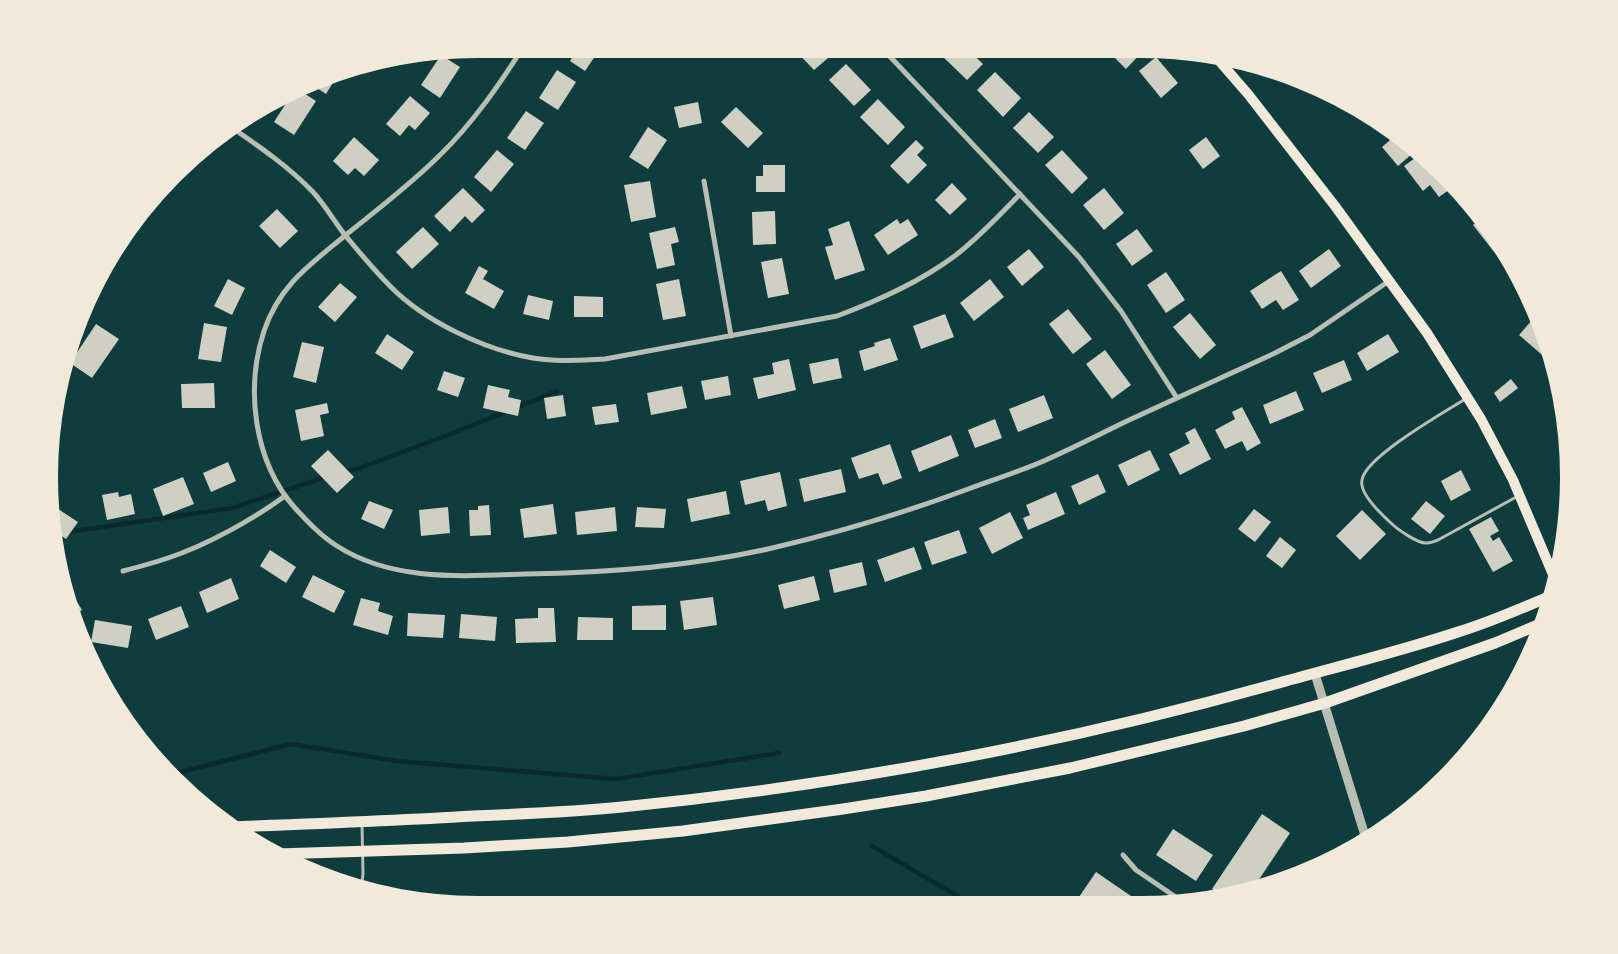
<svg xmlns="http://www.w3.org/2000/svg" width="1618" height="954" font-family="'Alegreya Sans',sans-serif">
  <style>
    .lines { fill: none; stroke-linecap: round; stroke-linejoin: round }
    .stream { stroke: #0a2a2b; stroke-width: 4.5 }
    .building { fill: #cfcfc3 }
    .service { stroke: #b8beb3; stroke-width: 3 }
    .minor { stroke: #b8beb3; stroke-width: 5 }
    .tertiary { stroke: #b8beb3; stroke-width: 9 }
    .secondary { stroke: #f1e9da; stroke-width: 10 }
    .primary { stroke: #f1e9da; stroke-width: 11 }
    .rim { fill: none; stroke: #f1e9da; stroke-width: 6 }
  </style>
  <rect width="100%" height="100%" fill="#0f3d3e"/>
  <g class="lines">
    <g class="stream">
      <polyline points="343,472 360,468 453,433 557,391"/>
      <polyline points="54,534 232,508 329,476"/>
      <polyline points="169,775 291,744 397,761 616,779 779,753"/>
      <polyline points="872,846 976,907"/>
    </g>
  </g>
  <g class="building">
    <polygon points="579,46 602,46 585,71 570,61"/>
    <polygon points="792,47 828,47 834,53 814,70"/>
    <polygon points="947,47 965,47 983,64 967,80 940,54"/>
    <polygon points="1104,47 1147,47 1126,69"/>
    <polygon points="441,55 460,67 440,98 421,85"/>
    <polygon points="1156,57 1178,83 1161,98 1139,71"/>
    <polygon points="846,64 871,90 854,106 829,80"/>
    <polygon points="342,68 326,94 311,84 339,69"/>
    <polygon points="557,70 576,82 558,110 539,98"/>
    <polygon points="995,72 1021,98 1003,117 977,90"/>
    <polygon points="299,90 316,101 294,135 274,122 292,94"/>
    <polygon points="410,96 430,113 415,130 409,125 400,136 386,124"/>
    <polygon points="878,99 905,127 888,145 860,117"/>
    <polygon points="698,102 702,123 679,128 674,107"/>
    <polygon points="736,107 763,133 748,148 721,122"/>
    <polygon points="526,111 544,123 525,150 507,138"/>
    <polygon points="1029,112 1054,137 1038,153 1013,128"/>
    <polygon points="648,127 667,140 648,169 629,157"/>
    <polygon points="1397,134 1413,153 1398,166 1382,147"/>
    <polygon points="354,137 379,160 364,176 355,168 348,175 333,161"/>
    <polygon points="1206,137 1220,156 1203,169 1189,150"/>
    <polygon points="916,140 924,148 917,155 927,165 908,184 890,166"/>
    <polygon points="497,150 514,164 491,192 474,177"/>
    <polygon points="1062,150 1088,178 1072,194 1045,165"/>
    <polygon points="1422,153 1445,172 1456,185 1439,197 1430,185 1423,191 1404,166"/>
    <polygon points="763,165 785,165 785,192 756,192 756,176 763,176"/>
    <polygon points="650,181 656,217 631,222 624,185"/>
    <polygon points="952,183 967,199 950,215 935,200"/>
    <polygon points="463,188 485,210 472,223 465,216 450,232 434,216"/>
    <polygon points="1104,188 1124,213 1104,230 1083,205"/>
    <polygon points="277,209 298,231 280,248 259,226"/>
    <polygon points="775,211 776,244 753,245 752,212"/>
    <polygon points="1483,218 1499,237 1506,251 1498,257 1473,225"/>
    <polygon points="897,219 900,224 908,219 918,235 888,255 874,235"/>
    <polygon points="849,221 865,270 835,280 825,247 833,245 828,229"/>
    <polygon points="423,227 439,244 412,269 396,252"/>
    <polygon points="675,227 679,242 671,244 675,265 657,269 649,233"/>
    <polygon points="1137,229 1153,251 1132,266 1116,244"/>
    <polygon points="114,248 118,250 103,276 102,275"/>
    <polygon points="1029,249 1044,267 1022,286 1007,267"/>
    <polygon points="1329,249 1341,266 1311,288 1299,271"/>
    <polygon points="782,258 789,294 768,298 761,262"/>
    <polygon points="479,266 488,271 483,279 504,291 494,309 465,293"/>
    <polygon points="1281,271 1299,300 1283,310 1276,300 1262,309 1250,291"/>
    <polygon points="1166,272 1185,300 1166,313 1147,285"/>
    <polygon points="228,279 245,288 232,315 214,306"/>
    <polygon points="679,279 686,316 663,320 656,284"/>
    <polygon points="990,279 1004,297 974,321 960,303"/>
    <polygon points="340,283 357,297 335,322 318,307"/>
    <polygon points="528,295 553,301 549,320 523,314"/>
    <polygon points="574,296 603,297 603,317 574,317"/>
    <polygon points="1068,309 1092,339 1073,354 1049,324"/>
    <polygon points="1190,313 1216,345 1200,359 1173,327"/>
    <polygon points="945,314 954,337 921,349 913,326"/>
    <polygon points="1534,318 1543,326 1556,367 1519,335"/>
    <polygon points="204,323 227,327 221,362 198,359"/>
    <polygon points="96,324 119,339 92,378 70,363"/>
    <polygon points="387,334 414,352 402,370 375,353"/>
    <polygon points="1388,334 1399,352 1367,371 1357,353"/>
    <polygon points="890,338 898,360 864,371 859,351 875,346 874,343"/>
    <polygon points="302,342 324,347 316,383 293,377"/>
    <polygon points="1105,350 1131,385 1112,399 1086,364"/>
    <polygon points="838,358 842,378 813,384 809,364"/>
    <polygon points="789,359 796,390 758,399 753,378 774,374 772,363"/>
    <polygon points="1344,360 1352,380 1322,393 1313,373"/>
    <polygon points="444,371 465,378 458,397 437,390"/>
    <polygon points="728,376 731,395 705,400 701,381"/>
    <polygon points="1511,379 1518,388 1500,402 1494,393"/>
    <polygon points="214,383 215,408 182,408 181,384"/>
    <polygon points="488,385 510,390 508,397 521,400 518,416 483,408"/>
    <polygon points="682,386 687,408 651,415 647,393"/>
    <polygon points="1296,391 1304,410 1270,424 1263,405"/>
    <polygon points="563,395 566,416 547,419 544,398"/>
    <polygon points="1044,395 1053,418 1018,432 1009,409"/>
    <polygon points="327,403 329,413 320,415 324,436 301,441 295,410"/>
    <polygon points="616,404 619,422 595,425 592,407"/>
    <polygon points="1242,407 1261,443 1247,451 1242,441 1225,449 1215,430 1235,419 1232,412"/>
    <polygon points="995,419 1002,438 975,448 968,430"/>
    <polygon points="1195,428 1211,459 1180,475 1169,454 1190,443 1185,433"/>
    <polygon points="951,435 959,456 919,472 911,451"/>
    <polygon points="890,444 902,478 883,485 878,473 859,479 851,458"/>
    <polygon points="328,450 354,477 337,493 311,466"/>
    <polygon points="1150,450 1160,470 1128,486 1118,465"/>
    <polygon points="228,462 236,481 211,492 203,473"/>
    <polygon points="841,469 846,492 804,502 799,479"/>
    <polygon points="1461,470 1471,490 1451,501 1441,481"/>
    <polygon points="780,472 787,506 768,511 765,500 745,505 740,481"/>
    <polygon points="1098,474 1106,492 1079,505 1071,486"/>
    <polygon points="183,477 194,504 163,516 153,489"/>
    <polygon points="726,491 730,514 691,522 687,499"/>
    <polygon points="118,492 119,497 131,494 135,514 107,520 102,495"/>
    <polygon points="1056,492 1065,514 1028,530 1023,518 1030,515 1026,505"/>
    <polygon points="369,501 393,510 384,529 361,519"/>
    <polygon points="1426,501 1445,516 1430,534 1411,519"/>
    <polygon points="49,503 78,522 66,539 56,532 54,536 47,505"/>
    <polygon points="553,504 557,534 524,538 520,509"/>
    <polygon points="489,505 491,535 470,536 469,510 478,510 478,506"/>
    <polygon points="448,507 450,533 421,536 419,510"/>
    <polygon points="615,507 617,531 577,535 575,512"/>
    <polygon points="637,507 666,509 664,528 635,527"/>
    <polygon points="1254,509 1271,522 1255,542 1238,529"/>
    <polygon points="1362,510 1386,534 1360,560 1336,536"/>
    <polygon points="1010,512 1023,538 992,554 979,528"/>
    <polygon points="1491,517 1499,531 1490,536 1493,541 1499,537 1513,561 1493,572 1469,529"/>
    <polygon points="959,530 967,553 932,565 924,542"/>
    <polygon points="1280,537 1296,550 1282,568 1266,556"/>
    <polygon points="914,547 922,569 885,582 877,560"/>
    <polygon points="270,550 296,567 286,583 260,566"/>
    <polygon points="862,562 867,585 834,593 829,570"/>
    <polygon points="313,575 345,591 334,613 302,597"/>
    <polygon points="814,576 820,600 784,609 778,585"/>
    <polygon points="231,578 239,599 207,613 199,592"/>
    <polygon points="65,582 82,610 73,616"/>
    <polygon points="713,597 717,625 684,630 680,601"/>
    <polygon points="361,598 380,603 378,611 393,616 388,635 353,625"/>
    <polygon points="666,605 666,630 632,630 632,606"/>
    <polygon points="181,606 189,627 156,640 148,619"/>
    <polygon points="538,608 554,608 556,642 516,643 515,619 538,618"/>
    <polygon points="408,613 445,615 443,638 407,636"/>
    <polygon points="461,614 497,617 495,641 459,638"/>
    <polygon points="578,617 613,618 613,640 577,640"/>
    <polygon points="95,620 132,626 128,648 91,642"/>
    <polygon points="1262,814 1290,833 1252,890 1223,896 1212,889"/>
    <polygon points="1173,829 1213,855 1196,881 1156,855"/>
    <polygon points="1096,872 1147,907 1088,907 1077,900"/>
  </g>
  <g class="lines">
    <g class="service">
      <path d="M 1467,398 C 1446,411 1365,457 1362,480 C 1359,493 1381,514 1391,523 C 1397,529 1418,544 1427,543 C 1431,543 1435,541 1438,540 L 1518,496"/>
      <polyline points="361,889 363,874 362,823"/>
      <polyline points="384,894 394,894 402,898"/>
    </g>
    <g class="minor">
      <path d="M 524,46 C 499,85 473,123 440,155 C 411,184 378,209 347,234 C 311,264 280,284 264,331 C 245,389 254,462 295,508 C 308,522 321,536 337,546 C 393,582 463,576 526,574 C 607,573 690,566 768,549 C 837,533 904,513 971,488 C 993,480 1017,472 1039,463 C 1069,450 1098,435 1127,421 C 1176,398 1226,376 1275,353 L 1310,335 L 1389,281"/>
      <polyline points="881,47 1079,257 1121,311 1177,398"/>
      <path d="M 231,127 C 260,147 289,167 313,192 C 325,205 334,221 345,235 C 359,252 374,270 390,286 C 424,321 485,350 533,358 C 557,362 581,360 605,359 L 837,316 C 880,300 920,282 956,255 C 979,237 1000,215 1020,194"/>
      <polyline points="704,181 731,336"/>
      <path d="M 123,571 C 138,567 153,563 168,558 C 207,545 252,520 285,496"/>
      <polyline points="1123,855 1136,870 1186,904"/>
    </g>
    <polyline class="tertiary" points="1315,674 1367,842"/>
    <polyline class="secondary" points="1215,56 1248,94 1335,206 1427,333 1481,419 1513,480 1557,584"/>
    <g class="primary">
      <path d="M 228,827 C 310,824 391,821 473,816 C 523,814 572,812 622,807 C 843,785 1061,744 1275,684 C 1336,667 1398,652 1458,632 C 1491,622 1522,608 1553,595"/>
      <polyline points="277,854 464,848 568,842 683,831 843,809 926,796 1070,768 1244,726 1325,703 1495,643 1545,622"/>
    </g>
  </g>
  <path d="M0 0H1618V954H0ZM477 55H1141A422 422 0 0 1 1563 477V477A422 422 0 0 1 1141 899H477A422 422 0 0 1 55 477V477A422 422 0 0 1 477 55Z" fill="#f1e9da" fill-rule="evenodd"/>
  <path class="rim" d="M477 55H1141A422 422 0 0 1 1563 477V477A422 422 0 0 1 1141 899H477A422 422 0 0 1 55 477V477A422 422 0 0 1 477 55Z"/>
</svg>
